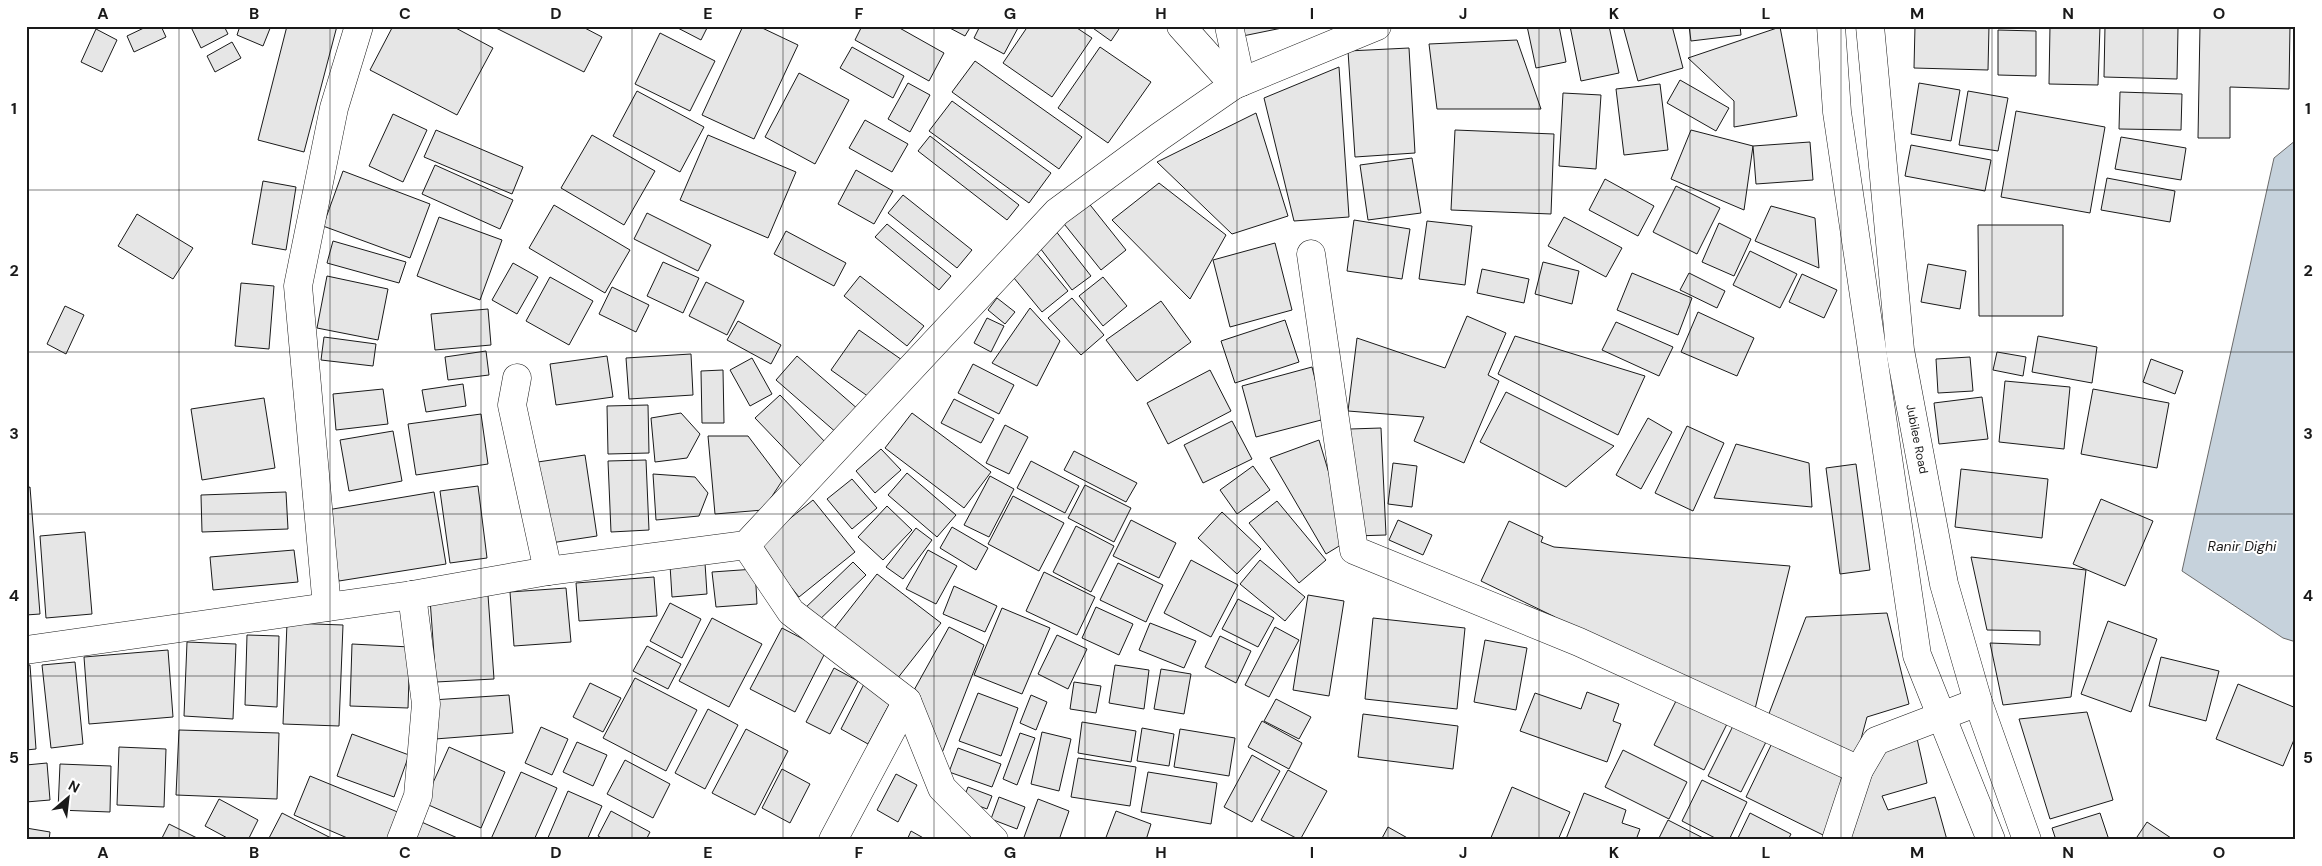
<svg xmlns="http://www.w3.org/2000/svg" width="2322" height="866" font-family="'DM Sans',sans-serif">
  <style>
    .water { fill: #c6d2dc; stroke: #6a6a6a }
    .building { fill: #e6e6e6; stroke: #1a1a1a }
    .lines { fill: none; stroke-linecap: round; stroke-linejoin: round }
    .street-casing { stroke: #1a1a1a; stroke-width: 29 }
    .secondary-casing { stroke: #1a1a1a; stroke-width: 29 }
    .primary-casing { stroke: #1a1a1a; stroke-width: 29 }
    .street { stroke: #fff; stroke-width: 28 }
    .secondary { stroke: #fff; stroke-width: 28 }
    .primary { stroke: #fff; stroke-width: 28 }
    .grid { fill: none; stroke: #1a1a1a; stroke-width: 1; stroke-opacity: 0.55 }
    .labels { text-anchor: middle; stroke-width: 4; stroke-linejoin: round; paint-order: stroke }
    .street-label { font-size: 12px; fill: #1a1a1a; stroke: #fff }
    .water-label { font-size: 14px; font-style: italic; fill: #1a1a1a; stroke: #fff }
    .neatline { fill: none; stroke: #1a1a1a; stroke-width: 2 }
    .grid-label { font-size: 16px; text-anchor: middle; font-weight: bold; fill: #1a1a1a }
  </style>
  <rect width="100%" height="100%" fill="#fff"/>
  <polygon class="water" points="2296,140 2296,642 2283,638 2182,571 2274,158"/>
  <g class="building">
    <polygon points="148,26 161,26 166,37 134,52 127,36"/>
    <polygon points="224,26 228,34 201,48 191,27"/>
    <polygon points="240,26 271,26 263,46 237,35"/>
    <polygon points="287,26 337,26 304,152 258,140"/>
    <polygon points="393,26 452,26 493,48 457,115 370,70"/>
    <polygon points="492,26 581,26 602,37 584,72"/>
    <polygon points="674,26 708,26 701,40"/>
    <polygon points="743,26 758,26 798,45 754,139 702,115"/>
    <polygon points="862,26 896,26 944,53 929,81 855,40"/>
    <polygon points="946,26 971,26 965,36"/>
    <polygon points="980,26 1019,26 1004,54 974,38"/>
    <polygon points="1028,26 1074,26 1092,38 1052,97 1003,63"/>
    <polygon points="1090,26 1121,26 1111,41"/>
    <polygon points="1230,26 1281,26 1282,28 1233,38"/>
    <polygon points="1527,26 1559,26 1566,62 1536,68"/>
    <polygon points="1570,26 1609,26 1619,73 1581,81"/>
    <polygon points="1623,26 1672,26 1683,68 1638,81"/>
    <polygon points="1689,26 1740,26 1741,35 1691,41"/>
    <polygon points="1915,26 1989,26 1988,70 1914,68"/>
    <polygon points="2050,26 2100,26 2098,85 2049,84"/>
    <polygon points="2105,26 2178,28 2177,79 2104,77"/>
    <polygon points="2200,26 2290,26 2289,89 2230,87 2230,138 2198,138"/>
    <polygon points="1780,27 1797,116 1734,127 1734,101 1688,58"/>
    <polygon points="96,29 117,40 102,72 81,62"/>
    <polygon points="1998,30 2036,31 2036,76 1998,75"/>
    <polygon points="660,33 715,61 690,111 635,84"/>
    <polygon points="1517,40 1541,109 1437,109 1429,44"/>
    <polygon points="232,42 241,58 215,72 207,56"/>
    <polygon points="852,47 904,76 893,98 840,68"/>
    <polygon points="1100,47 1151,82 1108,143 1058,108"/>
    <polygon points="1409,48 1415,153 1355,157 1348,51"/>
    <polygon points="975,61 1082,137 1059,169 952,92"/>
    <polygon points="1339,67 1349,217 1294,221 1264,98"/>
    <polygon points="799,73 849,100 815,164 765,137"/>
    <polygon points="1680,80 1729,108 1716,131 1667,103"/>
    <polygon points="908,83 930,95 910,132 888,119"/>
    <polygon points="1919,83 1960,90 1951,141 1911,134"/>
    <polygon points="1660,84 1668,150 1624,155 1616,89"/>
    <polygon points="637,91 704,127 680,172 613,136"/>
    <polygon points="1968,91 2008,98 1998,151 1959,145"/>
    <polygon points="2120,92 2182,94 2181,130 2119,129"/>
    <polygon points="1563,93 1601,95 1596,169 1559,166"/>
    <polygon points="952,101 1051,173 1029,203 929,131"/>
    <polygon points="2016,111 2105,127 2090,213 2001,197"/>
    <polygon points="1256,113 1288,216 1232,234 1157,162"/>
    <polygon points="393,114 427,130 403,182 369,166"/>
    <polygon points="865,120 908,144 892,172 849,148"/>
    <polygon points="436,130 523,167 512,194 424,157"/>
    <polygon points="1455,130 1554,134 1551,214 1451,210"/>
    <polygon points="1691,130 1753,146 1744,210 1671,179"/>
    <polygon points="592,135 655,171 624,225 561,188"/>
    <polygon points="708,135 796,172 768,238 680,200"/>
    <polygon points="930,136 1019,205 1007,220 918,151"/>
    <polygon points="2121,137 2186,148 2181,180 2115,169"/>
    <polygon points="1810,142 1813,180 1756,184 1753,146"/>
    <polygon points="1911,145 1991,160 1985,191 1905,176"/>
    <polygon points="1412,158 1421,213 1368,220 1360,165"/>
    <polygon points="435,165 513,200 500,229 422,194"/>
    <polygon points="856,170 893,191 874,224 838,204"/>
    <polygon points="343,171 430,204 410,258 323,226"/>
    <polygon points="2107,178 2175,191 2170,222 2101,210"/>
    <polygon points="1605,179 1654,206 1638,236 1589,210"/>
    <polygon points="263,181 296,187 286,250 252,244"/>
    <polygon points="1159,183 1226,235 1190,299 1112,220"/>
    <polygon points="1676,186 1720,208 1697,254 1653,232"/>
    <polygon points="903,195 972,250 957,268 888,213"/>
    <polygon points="1087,201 1126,250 1101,270 1061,220"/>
    <polygon points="554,205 630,250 605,293 529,248"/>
    <polygon points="1771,206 1815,218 1819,268 1755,241"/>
    <polygon points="647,213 711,245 698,271 634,239"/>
    <polygon points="137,214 193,248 173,279 118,246"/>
    <polygon points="439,217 502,240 480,300 417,276"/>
    <polygon points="1564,217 1622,248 1606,277 1548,246"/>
    <polygon points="1354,220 1410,229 1402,279 1347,271"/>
    <polygon points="1427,221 1472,226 1465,285 1419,279"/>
    <polygon points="1719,223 1751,239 1734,276 1702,262"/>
    <polygon points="887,224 951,276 939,290 875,237"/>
    <polygon points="1978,225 2063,225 2063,316 1979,316"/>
    <polygon points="1055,230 1091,276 1072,290 1037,244"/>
    <polygon points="786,231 846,263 834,286 774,254"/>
    <polygon points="333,241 406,262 399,283 327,263"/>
    <polygon points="1275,243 1292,310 1230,327 1213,260"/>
    <polygon points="1035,251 1068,291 1042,312 1009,272"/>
    <polygon points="1750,251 1797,274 1780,308 1733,285"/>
    <polygon points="663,262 699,278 683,313 647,296"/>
    <polygon points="1543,262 1579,271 1572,304 1535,294"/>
    <polygon points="513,263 538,277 517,314 492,300"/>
    <polygon points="1928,264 1966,271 1960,309 1921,302"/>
    <polygon points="1482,269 1529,279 1524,303 1477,293"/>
    <polygon points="1632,273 1692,298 1678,335 1617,310"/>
    <polygon points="1689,273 1725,291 1717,308 1680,290"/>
    <polygon points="1802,274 1837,290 1824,318 1789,302"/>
    <polygon points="327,276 388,289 378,340 317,328"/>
    <polygon points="860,276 924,326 907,346 844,296"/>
    <polygon points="550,277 593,301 569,345 526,321"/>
    <polygon points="1103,277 1127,306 1103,326 1079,296"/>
    <polygon points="706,282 744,301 727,335 689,316"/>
    <polygon points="241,283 274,286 269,349 235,346"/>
    <polygon points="612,287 649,305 636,332 599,314"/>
    <polygon points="997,298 1015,312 1005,324 988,310"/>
    <polygon points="1072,298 1104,335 1081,355 1048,318"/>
    <polygon points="1161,301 1191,342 1137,381 1106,340"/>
    <polygon points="65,306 84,315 66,354 47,344"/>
    <polygon points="1030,308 1060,341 1037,386 992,363"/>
    <polygon points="488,309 491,345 435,350 431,314"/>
    <polygon points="1698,312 1754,338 1737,376 1681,352"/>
    <polygon points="1467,316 1506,333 1488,375 1499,381 1464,463 1414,441 1424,417 1348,411 1357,338 1445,368"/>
    <polygon points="987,318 1004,326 991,352 974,343"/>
    <polygon points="1285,320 1299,362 1235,383 1221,341"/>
    <polygon points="738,321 781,345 771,364 727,340"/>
    <polygon points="1616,322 1673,347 1659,376 1602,350"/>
    <polygon points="859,330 905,362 876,402 831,370"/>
    <polygon points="1515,336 1645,376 1618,435 1498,374"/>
    <polygon points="2038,336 2097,347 2092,383 2032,372"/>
    <polygon points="324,337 376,344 373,366 321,360"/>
    <polygon points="486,351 489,375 448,380 445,357"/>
    <polygon points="1997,352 2026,357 2023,376 1993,370"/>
    <polygon points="691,354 693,395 629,399 626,358"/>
    <polygon points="607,356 613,397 556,405 550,364"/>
    <polygon points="797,356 859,410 838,434 776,380"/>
    <polygon points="1970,357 1973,391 1938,393 1936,359"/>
    <polygon points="752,358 772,394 750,406 730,370"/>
    <polygon points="2151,359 2183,371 2175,394 2143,382"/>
    <polygon points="973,364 1014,385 999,414 958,393"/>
    <polygon points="1312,367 1325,419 1256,437 1242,386"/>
    <polygon points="723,370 724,423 702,423 701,371"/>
    <polygon points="1210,370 1231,411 1168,444 1147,403"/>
    <polygon points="2005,381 2070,387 2064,449 1999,442"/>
    <polygon points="463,384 466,406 426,412 422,390"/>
    <polygon points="383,389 388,424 336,430 333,394"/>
    <polygon points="2093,389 2169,403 2157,468 2081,454"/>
    <polygon points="1506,392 1614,446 1566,487 1480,442"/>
    <polygon points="780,395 827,444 802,467 755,418"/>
    <polygon points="1982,397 1988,439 1939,444 1934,403"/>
    <polygon points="264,398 275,468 202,480 191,409"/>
    <polygon points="954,399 994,419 981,443 941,423"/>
    <polygon points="648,405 649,453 608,454 607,406"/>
    <polygon points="681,413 700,434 687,458 655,462 651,418"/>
    <polygon points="912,413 991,472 964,508 885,448"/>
    <polygon points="481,414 488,464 416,475 408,424"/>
    <polygon points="1648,418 1672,432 1641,489 1616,475"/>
    <polygon points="1232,421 1252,459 1203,483 1184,445"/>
    <polygon points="1005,425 1028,437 1009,474 986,463"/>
    <polygon points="1687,426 1724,443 1693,511 1655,493"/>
    <polygon points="1381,428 1386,535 1354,536 1350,429"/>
    <polygon points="393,431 402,481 349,491 340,440"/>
    <polygon points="708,436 748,436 782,481 763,510 715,514"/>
    <polygon points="1319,440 1349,540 1326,554 1270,458"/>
    <polygon points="1736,444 1809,463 1812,507 1714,498"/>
    <polygon points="881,449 901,470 875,493 856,471"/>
    <polygon points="1074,451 1137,483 1126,502 1064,470"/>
    <polygon points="585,455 597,536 544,544 531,463"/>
    <polygon points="646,460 649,530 611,532 608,461"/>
    <polygon points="1031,461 1079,486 1065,513 1017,488"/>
    <polygon points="1393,463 1417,466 1412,507 1388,504"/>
    <polygon points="1856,464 1870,570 1840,574 1826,468"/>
    <polygon points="1253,466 1270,490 1237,514 1220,490"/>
    <polygon points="1961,469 2048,479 2042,538 1955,527"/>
    <polygon points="907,473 956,515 937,537 888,495"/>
    <polygon points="653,474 695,477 708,493 699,516 656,520"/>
    <polygon points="990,476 1014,489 989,537 964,525"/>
    <polygon points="852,479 877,508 852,529 827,499"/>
    <polygon points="1085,485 1131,508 1114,542 1068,518"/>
    <polygon points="478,486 487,558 450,563 440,491"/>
    <polygon points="30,487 40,614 26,615 26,488"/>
    <polygon points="286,492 288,529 202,532 201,495"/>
    <polygon points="434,492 446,564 339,581 327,510"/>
    <polygon points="1013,496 1064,523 1039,571 988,544"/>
    <polygon points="2101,499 2153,521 2125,586 2073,564"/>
    <polygon points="813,500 855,552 799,597 757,545"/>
    <polygon points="1277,501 1326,560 1299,583 1249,523"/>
    <polygon points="887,506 912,530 883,560 858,537"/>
    <polygon points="1222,512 1261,549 1237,574 1198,538"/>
    <polygon points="1131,520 1176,543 1159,578 1113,556"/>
    <polygon points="1398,520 1432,535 1423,555 1389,540"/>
    <polygon points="1509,521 1543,537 1541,542 1554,547 1790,566 1755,709 1553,625 1555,617 1481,581"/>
    <polygon points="1076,526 1114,546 1091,592 1053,572"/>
    <polygon points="952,527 988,548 976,570 940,548"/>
    <polygon points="916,528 932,540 903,579 886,567"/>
    <polygon points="85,532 92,614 46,618 40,536"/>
    <polygon points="294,550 298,582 213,590 210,557"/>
    <polygon points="928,550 957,566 936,604 906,589"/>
    <polygon points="1971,557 2086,570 2071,697 2003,705 1990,643 2040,645 2040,631 1987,630"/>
    <polygon points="1191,560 1238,585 1211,637 1164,613"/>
    <polygon points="1260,560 1305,597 1285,621 1240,584"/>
    <polygon points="853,562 866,575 815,624 802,611"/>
    <polygon points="705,563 707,594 672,597 670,565"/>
    <polygon points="1118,563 1163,585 1146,622 1100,600"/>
    <polygon points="755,569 757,604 716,607 712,572"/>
    <polygon points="1044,572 1095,597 1077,635 1026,611"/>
    <polygon points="877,574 941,623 897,679 834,629"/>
    <polygon points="654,577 657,616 579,621 576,583"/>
    <polygon points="954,586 997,606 985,632 943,614"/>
    <polygon points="566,588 571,642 514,646 510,592"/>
    <polygon points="488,595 494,679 436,682 430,599"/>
    <polygon points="1308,595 1344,601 1329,696 1293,690"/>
    <polygon points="1238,599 1274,618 1258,647 1222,629"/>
    <polygon points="670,603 701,619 682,658 650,641"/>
    <polygon points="1096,607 1133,624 1119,655 1082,638"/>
    <polygon points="1002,608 1050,628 1022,694 974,675"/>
    <polygon points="1887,613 1909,704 1867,717 1855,761 1765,724 1806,617"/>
    <polygon points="712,618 762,644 729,707 679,681"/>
    <polygon points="1373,618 1465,628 1457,709 1365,699"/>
    <polygon points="2108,621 2157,639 2131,712 2081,694"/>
    <polygon points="287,623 343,625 339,726 283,724"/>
    <polygon points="1150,623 1196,641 1184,668 1139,650"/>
    <polygon points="949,627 984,645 940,758 913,692"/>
    <polygon points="1275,627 1299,640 1269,697 1245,685"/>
    <polygon points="782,628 826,651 795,712 750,689"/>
    <polygon points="247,635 279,636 277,707 245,705"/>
    <polygon points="1057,635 1087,649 1068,689 1038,674"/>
    <polygon points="1220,636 1251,651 1236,683 1205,667"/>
    <polygon points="1485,640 1527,648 1516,710 1474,702"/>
    <polygon points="187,642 236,644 233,719 184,716"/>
    <polygon points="352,644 410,647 408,708 350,706"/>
    <polygon points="647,646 681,664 668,689 633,671"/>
    <polygon points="168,650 173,717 89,724 84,657"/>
    <polygon points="2161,657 2219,671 2206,721 2149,706"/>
    <polygon points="75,662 83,744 51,748 42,665"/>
    <polygon points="26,665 30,665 36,749 26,750"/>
    <polygon points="1115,665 1149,670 1144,709 1109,703"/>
    <polygon points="834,668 858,681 830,734 806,722"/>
    <polygon points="1161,669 1191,674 1184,714 1154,709"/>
    <polygon points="635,678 697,710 666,771 603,738"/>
    <polygon points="1074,682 1101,686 1096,713 1070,709"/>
    <polygon points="590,683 621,698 603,732 573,717"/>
    <polygon points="864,684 892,699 868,744 841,729"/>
    <polygon points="2238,684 2296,708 2296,735 2283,766 2216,739"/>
    <polygon points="1587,692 1619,704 1613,721 1621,724 1607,762 1520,731 1535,693 1581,709"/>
    <polygon points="978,693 1018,708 1001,756 959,741"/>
    <polygon points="509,695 513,733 435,739 432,700"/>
    <polygon points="1031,695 1047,702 1036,730 1020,723"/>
    <polygon points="1679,695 1729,720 1704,770 1654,745"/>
    <polygon points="1276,699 1311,717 1299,739 1264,721"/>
    <polygon points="708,709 738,725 705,789 675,773"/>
    <polygon points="2087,712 2113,800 2050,819 2019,719"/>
    <polygon points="1363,714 1458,726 1453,769 1358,757"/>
    <polygon points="1262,721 1302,743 1289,769 1248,747"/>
    <polygon points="1082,722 1136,731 1131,762 1078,753"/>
    <polygon points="1733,726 1766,742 1741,792 1708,776"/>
    <polygon points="541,727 568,739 552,775 525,763"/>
    <polygon points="1142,728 1174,734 1169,766 1137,761"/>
    <polygon points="746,729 788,751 755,815 712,793"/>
    <polygon points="1180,729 1235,738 1229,776 1174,767"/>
    <polygon points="179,730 279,733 277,799 176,795"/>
    <polygon points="1042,732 1071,739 1059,791 1031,784"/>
    <polygon points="1020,733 1035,738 1017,785 1003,779"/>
    <polygon points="352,734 409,755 394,797 337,776"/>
    <polygon points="1916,734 1927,783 1882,796 1888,810 1935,797 1947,840 1843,840 1883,746"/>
    <polygon points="1774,739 1851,777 1823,835 1746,797"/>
    <polygon points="577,742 607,755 593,786 563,772"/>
    <polygon points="119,747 166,749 164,807 117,805"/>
    <polygon points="449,747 505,772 481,828 424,803"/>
    <polygon points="958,748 1001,764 992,787 949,772"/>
    <polygon points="1623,750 1687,782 1669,819 1605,787"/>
    <polygon points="1252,755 1280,771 1252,822 1224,807"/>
    <polygon points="1078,758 1136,767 1130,806 1071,797"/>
    <polygon points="625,760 670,784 653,818 607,794"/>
    <polygon points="47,763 50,800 26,802 26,765"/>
    <polygon points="60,764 111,766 110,812 58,810"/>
    <polygon points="782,769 810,784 790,823 762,808"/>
    <polygon points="1288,770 1327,791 1300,840 1261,820"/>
    <polygon points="521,772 557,788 534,840 494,840 491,839"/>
    <polygon points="1148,772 1217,783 1211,824 1141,812"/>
    <polygon points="896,774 917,785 898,822 877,810"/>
    <polygon points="310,776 400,813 389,840 352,840 294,815"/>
    <polygon points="1702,780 1747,802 1729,840 1719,840 1682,821"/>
    <polygon points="968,787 992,796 987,809 963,800"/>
    <polygon points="1512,787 1570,812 1558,840 1490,840"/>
    <polygon points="568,791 602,806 587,840 547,840"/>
    <polygon points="1584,793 1626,810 1622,823 1640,829 1636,840 1566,839"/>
    <polygon points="999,797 1025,807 1017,829 991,819"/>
    <polygon points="219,799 258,820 248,840 231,840 205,826"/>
    <polygon points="1038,799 1069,811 1059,840 1023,840"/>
    <polygon points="611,811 650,832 646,840 605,840 598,836"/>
    <polygon points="1116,811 1151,824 1146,840 1105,840"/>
    <polygon points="282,813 331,838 330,840 268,840"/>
    <polygon points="1750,813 1791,834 1788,840 1737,840"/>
    <polygon points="2100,813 2109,840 2056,840 2052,828"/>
    <polygon points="417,820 462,840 408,840"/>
    <polygon points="1668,820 1707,840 1658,840"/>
    <polygon points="2147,822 2174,840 2135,840"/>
    <polygon points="169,824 201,840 161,840"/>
    <polygon points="1388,827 1411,840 1381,840"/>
    <polygon points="26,828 50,832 49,840 26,840"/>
    <polygon points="911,831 927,840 907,840"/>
  </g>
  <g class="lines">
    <g class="street-casing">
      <g id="street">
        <polyline points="1181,26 1234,85"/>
        <polyline points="1229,26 1241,82"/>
        <polyline points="1311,254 1354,550 1579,642 1859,770"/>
        <polyline points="517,378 512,405 548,571"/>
        <polyline points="746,545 791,612 907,701 942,788 994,840"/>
        <polyline points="327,607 298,286 334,108 359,26"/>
        <polyline points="401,840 418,796 426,704 412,595"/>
        <polyline points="833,840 907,701"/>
        <polyline points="1836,840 1859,770 1876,741 1978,702"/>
      </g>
    </g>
    <g class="secondary-casing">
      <polyline id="secondary" points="26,650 412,595 548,571 746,545 1057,212 1159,137 1234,85 1377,26"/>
    </g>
    <g class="primary-casing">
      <g id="primary">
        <polyline points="1831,26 1837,112 1917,655 1991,840"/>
        <polyline points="1870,26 1900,350 1944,584 1978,702 2027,840"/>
      </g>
    </g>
    <use href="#street" class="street"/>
    <use href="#secondary" class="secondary"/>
    <use href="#primary" class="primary"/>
  </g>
  <path class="grid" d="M 179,26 L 179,840M 330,26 L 330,840M 481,26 L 481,840M 632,26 L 632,840M 783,26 L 783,840M 934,26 L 934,840M 1085,26 L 1085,840M 1237,26 L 1237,840M 1388,26 L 1388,840M 1539,26 L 1539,840M 1690,26 L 1690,840M 1841,26 L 1841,840M 1992,26 L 1992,840M 2143,26 L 2143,840M 26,190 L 2296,190M 26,352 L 2296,352M 26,514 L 2296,514M 26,676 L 2296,676"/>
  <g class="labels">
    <g class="street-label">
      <text transform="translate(1917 439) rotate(79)" y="4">Jubilee Road</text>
    </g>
    <g class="water-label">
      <text x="2242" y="551">Ranir Dighi</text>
    </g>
  </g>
  <rect width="2322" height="866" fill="none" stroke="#ffffff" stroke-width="55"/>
  <g transform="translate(68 798) rotate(28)" stroke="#ffffff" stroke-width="4" paint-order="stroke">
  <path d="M0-4L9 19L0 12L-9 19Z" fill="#1a1a1a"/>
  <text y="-8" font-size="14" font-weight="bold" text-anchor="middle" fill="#1a1a1a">N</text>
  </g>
  <rect x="28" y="28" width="2266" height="810" class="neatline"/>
  <g class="grid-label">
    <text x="103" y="19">A</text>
    <text x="254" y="19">B</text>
    <text x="405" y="19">C</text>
    <text x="556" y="19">D</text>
    <text x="708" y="19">E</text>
    <text x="859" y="19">F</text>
    <text x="1010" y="19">G</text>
    <text x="1161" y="19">H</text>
    <text x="1312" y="19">I</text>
    <text x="1463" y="19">J</text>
    <text x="1614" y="19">K</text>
    <text x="1766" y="19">L</text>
    <text x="1917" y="19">M</text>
    <text x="2068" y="19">N</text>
    <text x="2219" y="19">O</text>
    <text x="14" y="114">1</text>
    <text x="2308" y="114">1</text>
    <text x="14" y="276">2</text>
    <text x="2308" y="276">2</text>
    <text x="14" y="439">3</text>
    <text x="2308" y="439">3</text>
    <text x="14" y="601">4</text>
    <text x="2308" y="601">4</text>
    <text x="14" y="763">5</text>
    <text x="2308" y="763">5</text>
    <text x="103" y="858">A</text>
    <text x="254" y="858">B</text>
    <text x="405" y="858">C</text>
    <text x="556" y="858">D</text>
    <text x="708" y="858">E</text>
    <text x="859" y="858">F</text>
    <text x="1010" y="858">G</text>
    <text x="1161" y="858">H</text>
    <text x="1312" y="858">I</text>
    <text x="1463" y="858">J</text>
    <text x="1614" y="858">K</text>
    <text x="1766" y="858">L</text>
    <text x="1917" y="858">M</text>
    <text x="2068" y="858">N</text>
    <text x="2219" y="858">O</text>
  </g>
</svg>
